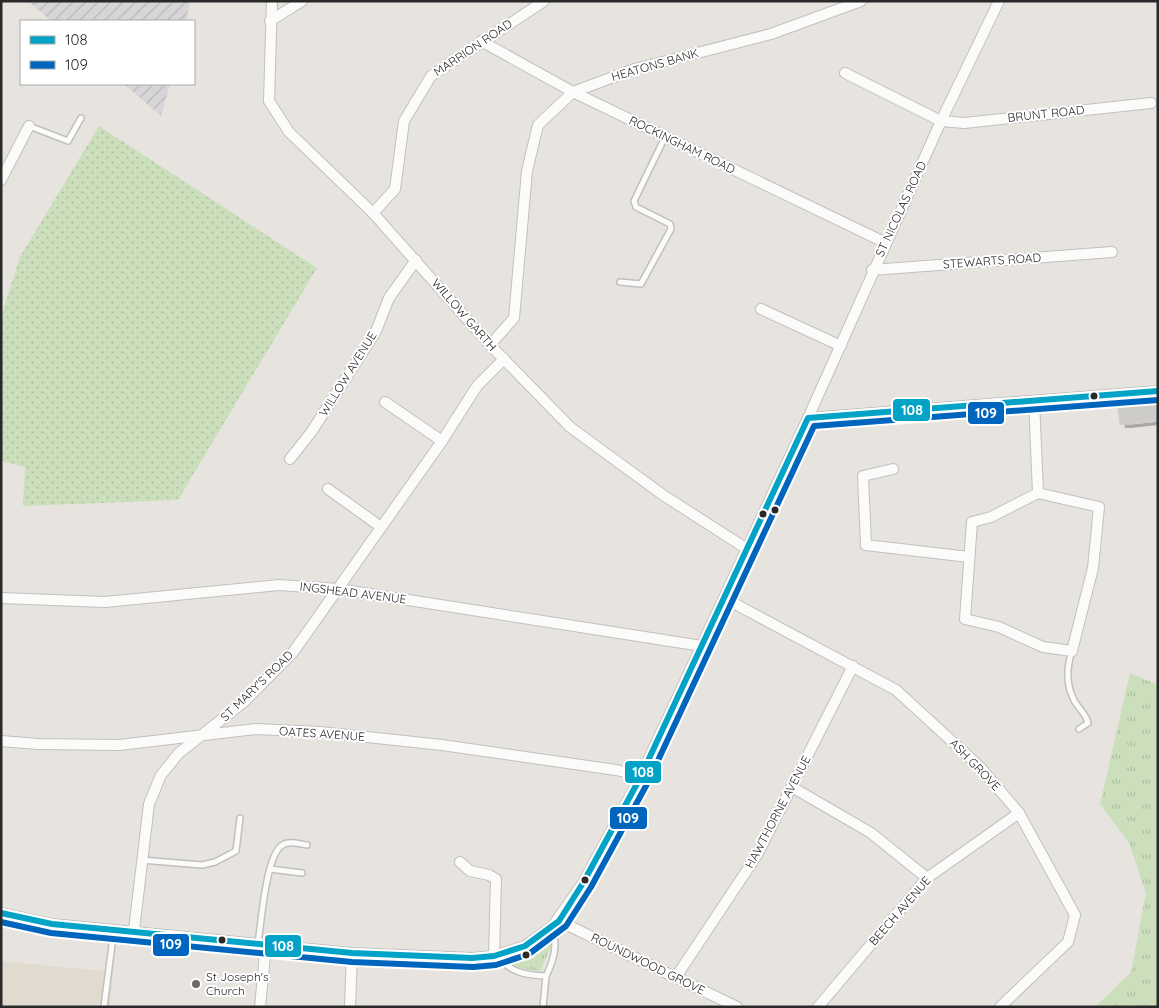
<svg xmlns="http://www.w3.org/2000/svg" width="1159" height="1008" font-family="Quicksand,sans-serif">
  <style>
    .industrial { fill: url(#industrial-furrows) }
    .education { fill: #e1dbcf }
    .grass { fill: url(#grass-tufts) }
    .park { fill: url(#park-dots) }
    .building { fill: #ceccc9; stroke: #d2cfcc; filter: url(#shadow) }
    .lines { fill: none; stroke-linecap: round; stroke-linejoin: round }
    .service-casing { stroke: #c1c0c1; stroke-width: 8 }
    .minor-casing { stroke: #c1c0c1; stroke-width: 12 }
    .service { stroke: #fbfbfa; stroke-width: 5 }
    .minor { stroke: #fbfbfa; stroke-width: 10 }
    .bus-1-casing { stroke: #fff; stroke-width: 10 }
    .bus-2-casing { stroke: #fff; stroke-width: 10 }
    .bus-1 { stroke: #02a3c6; stroke-width: 6 }
    .bus-2 { stroke: #0065bd; stroke-width: 6 }
    .bus-dot { fill: #292929; stroke: #fff; stroke-width: 2 }
    .poi-dot { fill: #6c6a69; stroke: #fff; stroke-width: 2 }
    .labels { text-anchor: middle; stroke-width: 4; stroke-linejoin: round; paint-order: stroke }
    .street-label { font-size: 12px; fill: #292929; stroke: #fff }
    .poi-label { font-size: 12px; fill: #292929; stroke: #fff; text-anchor: start }
    .line-badge { stroke: #fff; stroke-width: 2 }
    .badge-label { font-size: 14px; text-anchor: middle; font-weight: bold; fill: #fff }
  </style>
  <defs>
    <pattern id="industrial-furrows" width="10" height="10" patternUnits="userSpaceOnUse" patternTransform="scale(1.25)"><rect width="10" height="10" fill="#d7d5d7"/><path d="M-1 1l2-2M0 10L10 0M9 11l2-2" fill="none" stroke="#b9b7b9"/></pattern>
    <pattern id="grass-tufts" width="24" height="20" patternUnits="userSpaceOnUse" patternTransform="scale(1.25)"><rect width="24" height="20" fill="#ccdfbc"/><path d="M3 7l-1-3M5 7V3M7 7l1-3M15 17l-1-3M17 17v-4M19 17l1-3" fill="none" stroke="#afbfa2"/></pattern>
    <pattern id="park-dots" width="8" height="8" patternUnits="userSpaceOnUse" patternTransform="scale(1.25)"><rect width="8" height="8" fill="#ccdfbc"/><path d="M2 2h.1M6 6h.1" fill="none" stroke="#afbfa2" stroke-width="1.8" stroke-linecap="round"/></pattern>
    <filter id="shadow"><feDropShadow dx="5.5" dy="3" stdDeviation="0" flood-color="#0004"/></filter>
  </defs>
  <rect width="100%" height="100%" fill="#e7e4e0"/>
  <g class="industrial">
    <polygon points="28,1 190,1 186,21 51,21"/>
    <polygon points="124,84 170,84 161,116"/>
  </g>
  <polygon class="education" points="1,961 113,972 110,1007 1,1007"/>
  <g class="grass">
    <polygon points="1130,673 1158,685 1158,1007 1095,1007 1131,972 1146,893 1129,843 1100,804"/>
    <polygon points="552,944 540,971 511,967 507,963 531,959"/>
  </g>
  <polygon class="park" points="99,126 317,268 178,500 23,506 25,467 1,461 1,317 20,257"/>
  <polygon class="building" points="1158,404 1158,421 1120,425 1118,408"/>
  <g class="lines">
    <g class="service-casing">
      <g id="service">
        <polyline points="29,126 68,141 81,118"/>
        <polyline points="620,282 641,284 671,229 670,224 636,207 634,201 665,137"/>
        <path d="M 1072,651 C 1066,669 1066,686 1075,702 C 1080,710 1086,714 1088,723 L 1079,729"/>
        <polyline points="141,860 202,865 215,862 236,851 240,818"/>
        <polyline points="270,869 302,873"/>
        <path d="M 258,944 C 261,923 266,858 281,846 C 288,840 299,844 307,845"/>
        <path d="M 495,956 C 513,972 521,975 546,976 L 543,1007"/>
        <path d="M 546,976 C 554,960 558,945 552,927"/>
        <polyline points="104,1007 114,929"/>
      </g>
    </g>
    <g class="minor-casing">
      <g id="minor">
        <polyline points="272,1 269,101 289,132 373,213 490,345 570,427 663,495 747,549"/>
        <polyline points="270,21 302,1"/>
        <polyline points="481,41 573,92 886,243"/>
        <polyline points="845,73 941,121 964,123 1151,103"/>
        <polyline points="1,180 29,126"/>
        <polyline points="373,213 395,189 404,121 431,76 544,1"/>
        <polyline points="872,270 1112,252"/>
        <polyline points="761,309 841,346"/>
        <polyline points="490,345 514,318 527,171 538,125 573,92 635,69 771,34 861,1"/>
        <polyline points="1034,401 1038,493"/>
        <polyline points="385,402 442,441"/>
        <polyline points="808,418 1158,391"/>
        <polyline points="290,459 312,431 376,331 389,298 416,260"/>
        <polyline points="893,469 863,476 866,545 969,557"/>
        <polyline points="328,489 381,527"/>
        <polygon points="1038,493 1099,507 1093,568 1072,651 1043,647 999,627 965,619 972,522 991,517"/>
        <polyline points="1,598 105,602 279,585 338,589 702,646"/>
        <polyline points="724,598 896,690 980,767 1019,813 1075,915 1068,942 1000,1007"/>
        <polyline points="1,741 38,744 119,745 256,729 320,732 442,745 616,770 641,776"/>
        <polyline points="792,787 871,833 927,878"/>
        <polyline points="460,862 470,871 489,875 496,879 494,956"/>
        <polyline points="1,913 52,924 258,944 352,953 472,958 494,956 525,946 552,927 583,883 639,780 808,418 941,121 999,1"/>
        <polyline points="559,921 737,1007"/>
        <polyline points="134,930 149,804 161,775 179,753 245,701 294,651 442,441 477,386 504,359"/>
        <polyline points="676,977 757,855 853,666"/>
        <polyline points="260,1007 266,944"/>
        <polyline points="350,1007 352,953"/>
        <polyline points="818,1007 927,878 1019,813"/>
      </g>
    </g>
    <use href="#service" class="service"/>
    <use href="#minor" class="minor"/>
    <g class="bus-1-casing">
      <polyline id="bus-1" points="1,913 52,924 352,953 472,958 494,956 525,946 559,921 583,883 639,780 808,418 1158,391"/>
    </g>
    <g class="bus-2-casing">
      <polyline id="bus-2" points="1,922 51,933 352,962 473,967 496,965 529,954 566,926 591,887 647,784 814,426 1158,400"/>
    </g>
    <use href="#bus-1" class="bus-1"/>
    <use href="#bus-2" class="bus-2"/>
  </g>
  <g class="bus-dot">
    <circle cx="1094" cy="396" r="4.5"/>
    <circle cx="775" cy="510" r="4.5"/>
    <circle cx="763" cy="514" r="4.5"/>
    <circle cx="585" cy="880" r="4.5"/>
    <circle cx="222" cy="940" r="4.5"/>
    <circle cx="526" cy="955" r="4.5"/>
  </g>
  <circle class="poi-dot" cx="196" cy="984" r="5"/>
  <g class="labels">
    <g class="street-label">
      <text transform="translate(473 48) rotate(-34)" y="4">MARRION ROAD</text>
      <text transform="translate(655 65) rotate(-16)" y="4">HEATONS BANK</text>
      <text transform="translate(1046 114) rotate(-6)" y="4">BRUNT ROAD</text>
      <text transform="translate(682 145) rotate(26)" y="4">ROCKINGHAM ROAD</text>
      <text transform="translate(901 209) rotate(-65)" y="4">ST NICOLAS ROAD</text>
      <text transform="translate(992 261) rotate(-4)" y="4">STEWARTS ROAD</text>
      <text transform="translate(464 315) rotate(49)" y="4">WILLOW GARTH</text>
      <text transform="translate(348 374) rotate(-58)" y="4">WILLOW AVENUE</text>
      <text transform="translate(353 593) rotate(7)" y="4">INGSHEAD AVENUE</text>
      <text transform="translate(257 686) rotate(-44)" y="4">ST MARY'S ROAD</text>
      <text transform="translate(322 734) rotate(4)" y="4">OATES AVENUE</text>
      <text transform="translate(975 765) rotate(46)" y="4">ASH GROVE</text>
      <text transform="translate(778 812) rotate(-62)" y="4">HAWTHORNE AVENUE</text>
      <text transform="translate(900 911) rotate(-49)" y="4">BEECH AVENUE</text>
      <text transform="translate(648 964) rotate(26)" y="4">ROUNDWOOD GROVE</text>
    </g>
    <g class="poi-label">
      <text x="206" y="981">St Joseph's<tspan x="206" dy="14">Church</tspan></text>
    </g>
  </g>
  <g class="line-badge">
    <rect x="892" y="398" width="39" height="24" rx="5" fill="#02a3c6"/>
    <rect x="967" y="401" width="38" height="24" rx="5" fill="#0065bd"/>
    <rect x="624" y="760" width="38" height="24" rx="5" fill="#02a3c6"/>
    <rect x="609" y="806" width="39" height="24" rx="5" fill="#0065bd"/>
    <rect x="152" y="933" width="38" height="24" rx="5" fill="#0065bd"/>
    <rect x="264" y="934" width="38" height="24" rx="5" fill="#02a3c6"/>
  </g>
  <g class="badge-label">
    <text x="912" y="415">108</text>
    <text x="986" y="418">109</text>
    <text x="643" y="777">108</text>
    <text x="628" y="823">109</text>
    <text x="171" y="949">109</text>
    <text x="283" y="951">108</text>
  </g>
  <rect width="1159" height="1008" fill="none" stroke="#292929" stroke-width="5"/>
  <rect x="20" y="20" width="175" height="65" fill="#ffffff" stroke="#a9a9a9"/>
  <rect x="30" y="36" width="25" height="8" fill="#02a3c6" stroke="#a9a9a9"/>
  <text x="65" y="45" font-size="15" fill="#292929">108</text>
  <rect x="30" y="61" width="25" height="8" fill="#0065bd" stroke="#a9a9a9"/>
  <text x="65" y="70" font-size="15" fill="#292929">109</text>
</svg>
